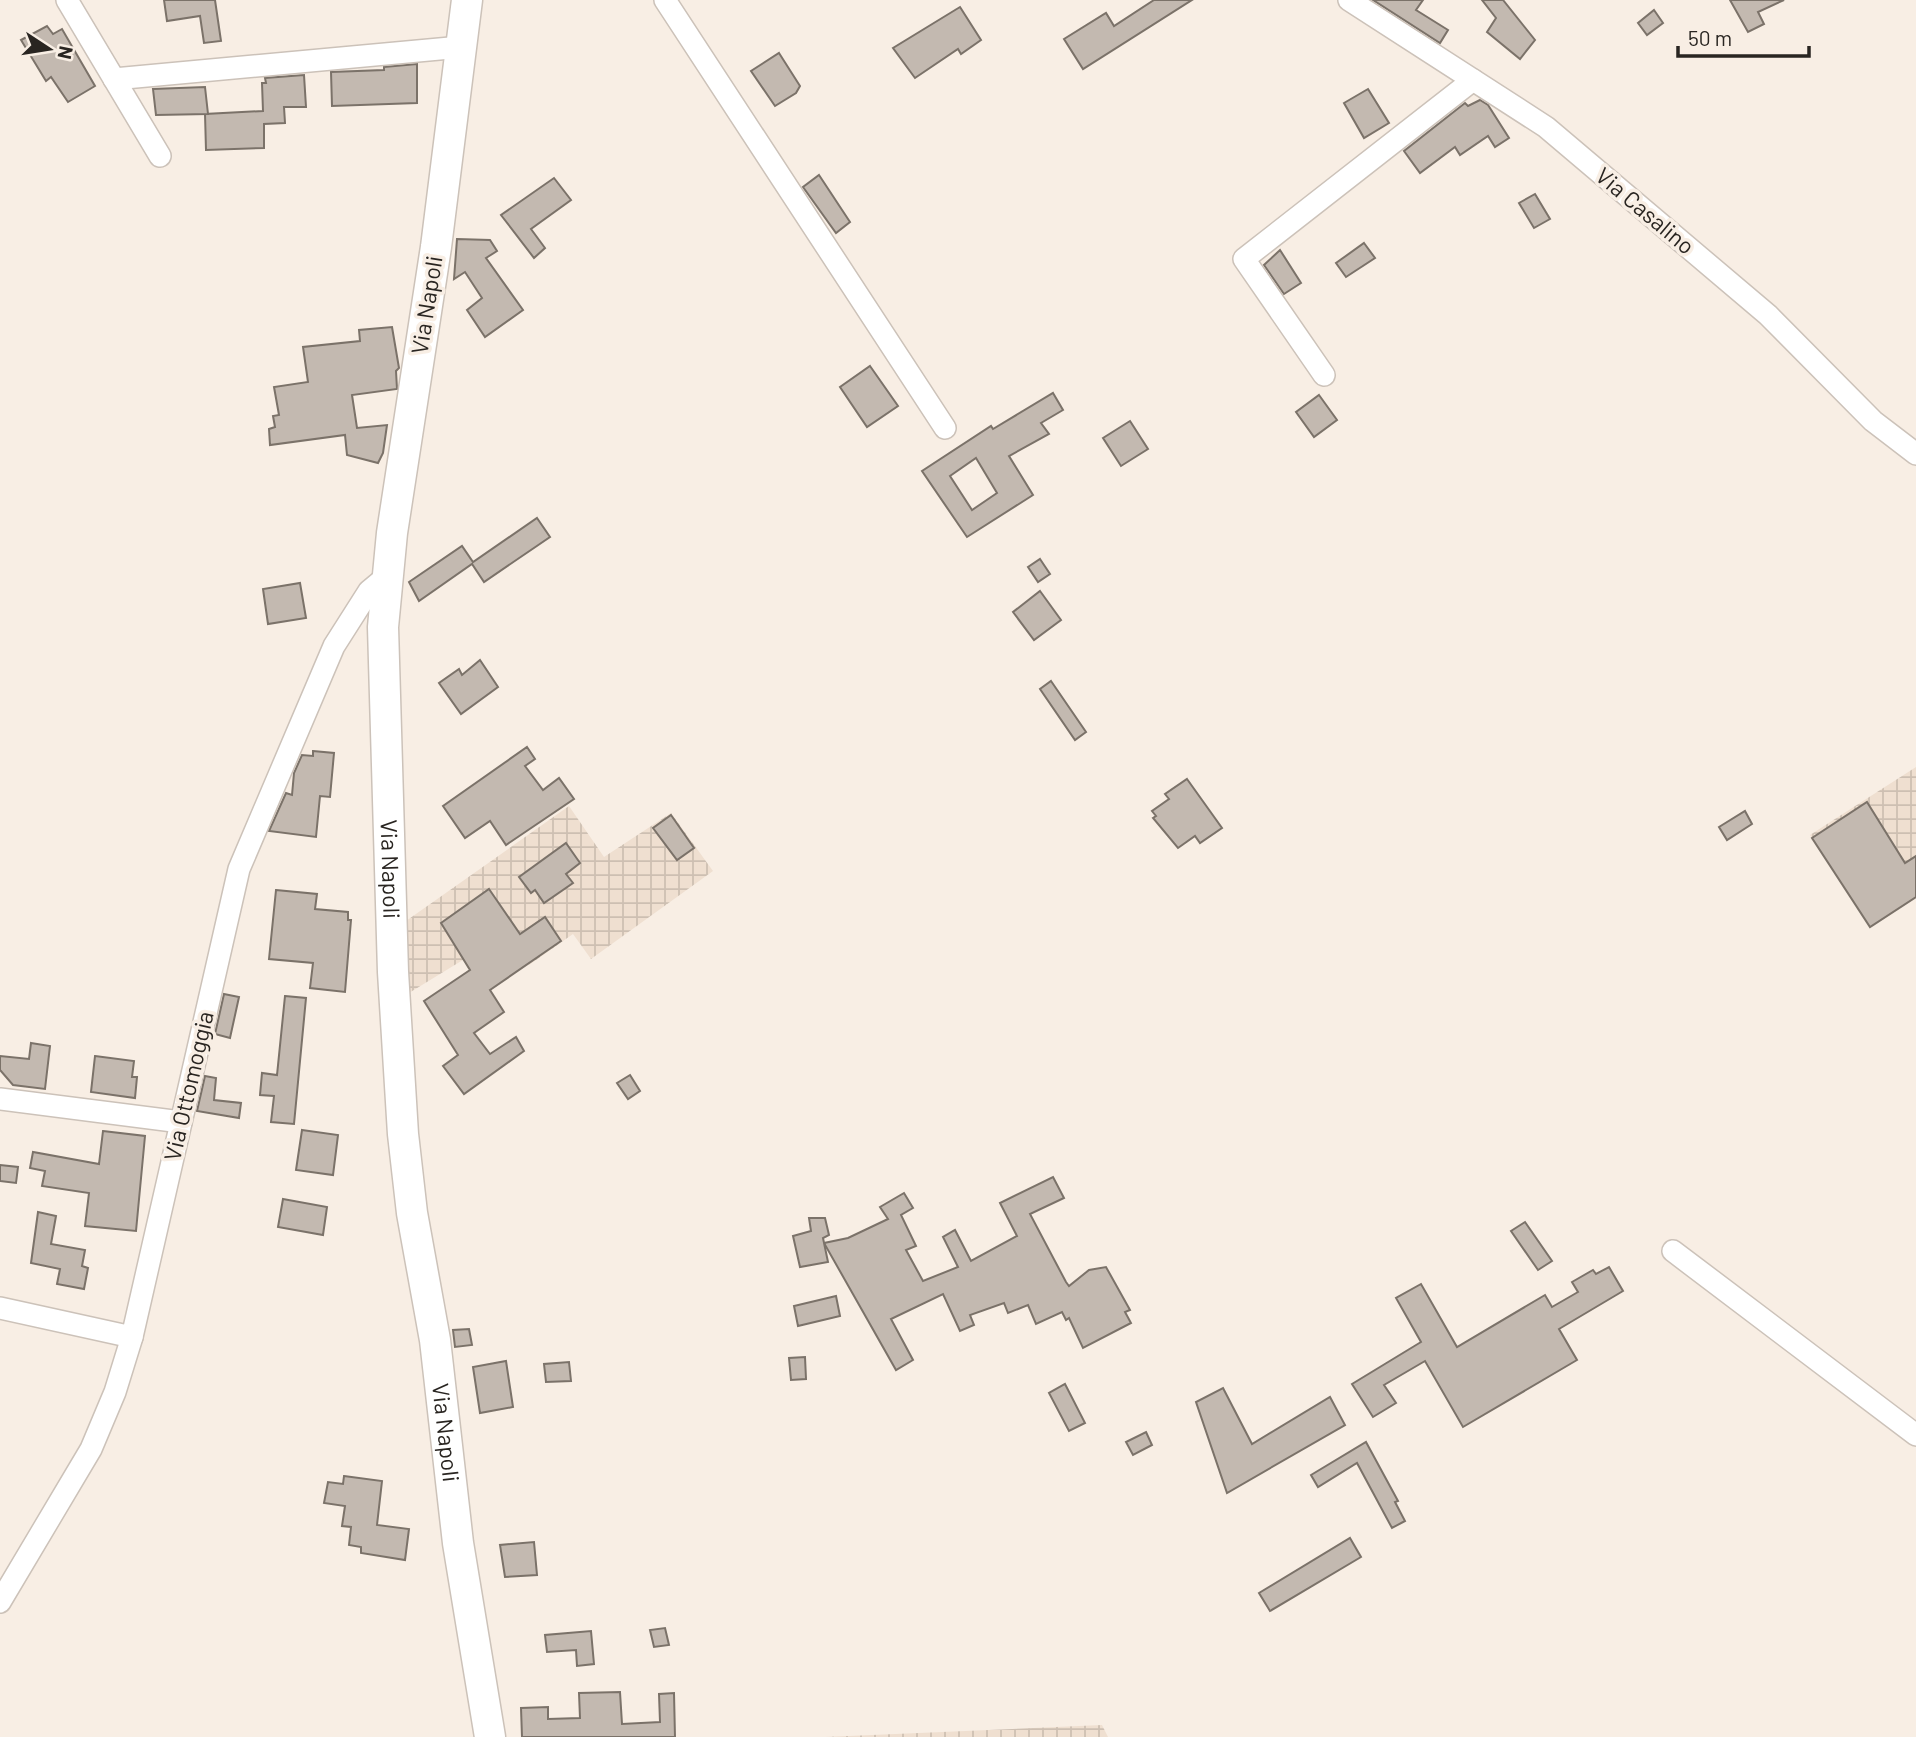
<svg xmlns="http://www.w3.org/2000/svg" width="1916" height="1737" font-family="Barlow,sans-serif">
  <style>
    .industrial { fill: url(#industrial-grid) }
    .building { fill: #c3b9b0; stroke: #7b7269; stroke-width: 2; fill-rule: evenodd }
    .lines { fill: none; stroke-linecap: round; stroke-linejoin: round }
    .street-casing { stroke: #ccc2b9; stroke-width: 24 }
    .secondary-casing { stroke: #ccc2b9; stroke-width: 33 }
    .street { stroke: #fff; stroke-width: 21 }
    .secondary { stroke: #fff; stroke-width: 30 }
    .labels { text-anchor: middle; stroke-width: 7; stroke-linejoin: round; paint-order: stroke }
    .street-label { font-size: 23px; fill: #292521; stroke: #f8eee4 }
  </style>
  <defs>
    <pattern id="industrial-grid" width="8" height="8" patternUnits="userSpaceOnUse" patternTransform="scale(1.75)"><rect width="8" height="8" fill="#efdfd0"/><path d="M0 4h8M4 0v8" fill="none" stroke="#cdbfb2"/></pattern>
  </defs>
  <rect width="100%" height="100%" fill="#f8eee4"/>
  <g class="industrial">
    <polygon points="1916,767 1916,897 1870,927 1810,835"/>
    <polygon points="569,806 604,857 671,813 713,871 591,959 573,934 529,965 507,933 409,993 406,921"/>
    <polygon points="1102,1725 1108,1737 825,1737"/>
  </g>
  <g class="building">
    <polygon points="164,0 215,0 221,41 204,43 200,16 167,21"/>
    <polygon points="1154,0 1192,0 1083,69 1064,39 1106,13 1114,26"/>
    <polygon points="1373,0 1423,0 1416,10 1448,30 1440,43"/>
    <polygon points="1482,0 1503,0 1535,40 1520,59 1487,32 1496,18"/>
    <polygon points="1730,0 1784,0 1758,12 1764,24 1748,32"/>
    <polygon points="960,7 981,40 961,54 958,49 915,78 893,48"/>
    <polygon points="1654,10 1663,23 1647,35 1638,23"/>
    <polygon points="47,26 53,34 62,29 95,86 68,102 51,77 46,81 21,40"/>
    <polygon points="779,53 800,86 796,93 775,106 751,71"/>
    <polygon points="417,64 417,103 332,106 331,72 384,70 384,67"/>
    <polygon points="304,75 306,107 284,107 285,123 264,124 264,148 206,150 205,114 263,111 262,83 266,83 265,78"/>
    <polygon points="205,87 208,114 156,115 153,89"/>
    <polygon points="1368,89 1389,123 1364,138 1344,103"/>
    <polygon points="1480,100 1488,105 1509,138 1495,147 1488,136 1460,155 1455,147 1420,173 1404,151 1465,103 1468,106"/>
    <polygon points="819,175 850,222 836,233 803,187"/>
    <polygon points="554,178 571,200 531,229 545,248 534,258 501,215"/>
    <polygon points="1535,194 1550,219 1534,228 1519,203"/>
    <polygon points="457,239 490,240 497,251 486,258 523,310 485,337 467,310 482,298 465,272 454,279"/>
    <polygon points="1364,243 1375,258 1346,277 1336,263"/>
    <polygon points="1280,250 1301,283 1284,294 1264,265"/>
    <polygon points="392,327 399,368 396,371 397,389 352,395 357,428 387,425 383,453 378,463 347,455 345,435 270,445 269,429 275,427 273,416 279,415 274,387 308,382 303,347 360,341 359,330"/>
    <polygon points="870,366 898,406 867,427 840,387"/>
    <path d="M 1053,393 L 1063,410 L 1041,423 L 1049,434 L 1009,456 L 1033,495 L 967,537 L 922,471 L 991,426 L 993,429 ZM 976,458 L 997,493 L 972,510 L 950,476 Z"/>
    <polygon points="1319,395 1337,420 1314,437 1296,412"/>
    <polygon points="1130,421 1148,449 1121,466 1103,438"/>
    <polygon points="537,518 550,537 484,582 472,564 419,601 409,582 462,546 473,562"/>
    <polygon points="1040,559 1050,574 1038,582 1028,567"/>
    <polygon points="300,583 306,618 268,624 263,589"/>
    <polygon points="1040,591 1061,620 1034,640 1013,612"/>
    <polygon points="480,660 498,687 461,714 439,683 459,669 462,675"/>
    <polygon points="1051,681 1086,732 1075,740 1040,689"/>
    <polygon points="527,747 535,759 525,766 543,790 559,778 574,799 506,845 490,821 465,838 443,806"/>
    <polygon points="313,751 334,753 330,797 320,796 316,837 269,831 286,793 292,795 294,773 302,755 313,756"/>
    <polygon points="1187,779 1222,828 1200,843 1195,836 1178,848 1153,818 1156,816 1152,811 1169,799 1165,794"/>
    <polygon points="1867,802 1905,863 1916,856 1916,897 1870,927 1812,838"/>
    <polygon points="1745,811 1752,824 1727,840 1719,827"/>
    <polygon points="671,815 694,848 677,860 653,828"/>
    <polygon points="566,843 580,863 566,874 573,883 544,903 535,890 531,893 519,877"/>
    <polygon points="489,889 520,934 545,917 561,941 490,990 504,1012 474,1033 490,1054 516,1037 524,1051 464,1094 443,1066 458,1055 424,1001 470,970 441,923"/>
    <polygon points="276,890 317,894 315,909 348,912 348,920 351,920 345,992 310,988 313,963 269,959"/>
    <polygon points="224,994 239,997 230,1038 215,1034"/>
    <polygon points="285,996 306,998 294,1124 271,1122 274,1096 260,1095 262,1073 277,1075"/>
    <polygon points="31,1043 50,1046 45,1089 13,1085 0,1070 0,1056 29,1059"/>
    <polygon points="95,1056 134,1061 132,1077 137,1077 135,1098 91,1092"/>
    <polygon points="630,1075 640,1091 628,1099 617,1083"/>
    <polygon points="205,1076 216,1078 214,1100 241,1103 239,1118 197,1111"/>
    <polygon points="302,1130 338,1135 333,1175 296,1170"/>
    <polygon points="103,1131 145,1136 136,1231 85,1226 89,1193 42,1186 45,1171 30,1168 33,1152 99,1164"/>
    <polygon points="0,1165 18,1167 16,1183 0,1181"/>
    <polygon points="1053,1177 1064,1198 1030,1214 1066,1282 1069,1286 1089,1270 1106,1267 1130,1310 1125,1312 1131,1323 1083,1348 1069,1318 1066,1320 1062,1312 1036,1324 1028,1305 1008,1313 1004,1303 970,1315 974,1325 960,1331 943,1294 891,1319 913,1360 896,1370 824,1243 848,1238 888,1219 880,1207 904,1193 913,1208 901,1215 916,1246 906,1250 923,1281 958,1267 943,1237 955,1230 971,1261 1017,1236 1000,1203"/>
    <polygon points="283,1199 327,1207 323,1235 278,1227"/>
    <polygon points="38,1212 56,1216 51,1244 85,1250 82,1266 88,1268 84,1289 57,1284 60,1269 31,1263"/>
    <polygon points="809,1218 825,1218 829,1235 823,1238 828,1262 800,1267 793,1236 811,1231"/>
    <polygon points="1525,1222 1552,1261 1538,1270 1511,1231"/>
    <polygon points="1609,1267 1623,1291 1559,1329 1577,1360 1463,1427 1425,1361 1384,1385 1396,1403 1373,1417 1352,1384 1421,1342 1396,1298 1421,1284 1457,1347 1545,1295 1552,1307 1578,1292 1572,1282 1593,1270 1596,1274"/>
    <polygon points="836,1296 840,1316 798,1326 794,1306"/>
    <polygon points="469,1329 472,1345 455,1347 453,1330"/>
    <polygon points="805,1357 806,1379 791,1380 789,1358"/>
    <polygon points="506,1361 513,1407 480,1413 473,1367"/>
    <polygon points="569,1362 571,1381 546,1382 544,1364"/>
    <polygon points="1065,1384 1085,1423 1069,1431 1049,1393"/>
    <polygon points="1223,1388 1252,1444 1330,1397 1345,1425 1227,1493 1196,1402"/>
    <polygon points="1146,1432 1152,1445 1133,1455 1126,1442"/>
    <polygon points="1366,1442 1398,1501 1395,1502 1405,1521 1392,1528 1357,1463 1318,1487 1311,1475"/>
    <polygon points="344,1476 382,1481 377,1525 409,1529 405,1560 361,1553 361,1547 349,1545 351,1527 342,1526 345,1506 324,1503 328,1482 343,1484"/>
    <polygon points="1350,1538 1361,1557 1270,1611 1259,1593"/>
    <polygon points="534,1542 537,1575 505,1577 500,1545"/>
    <polygon points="665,1628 669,1645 654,1647 650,1630"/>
    <polygon points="591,1631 594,1664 577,1666 576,1650 547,1652 545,1635"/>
    <polygon points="620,1692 622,1724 660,1722 659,1694 674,1693 675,1737 522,1737 521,1708 548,1707 548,1719 580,1718 579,1693"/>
  </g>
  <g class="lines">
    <g class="street-casing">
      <g id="street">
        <polyline points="67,0 160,156"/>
        <polyline points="665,0 945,428"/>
        <polyline points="1349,0 1546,127 1768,315 1873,421 1916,454"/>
        <polyline points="114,79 461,47"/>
        <polyline points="1324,375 1244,259 1473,80"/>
        <polyline points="0,1099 181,1122"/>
        <polyline points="1673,1251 1916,1435"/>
        <polyline points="0,1308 132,1337"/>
        <polyline points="0,1602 91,1449 115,1392 132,1337 239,869 334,646 369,591 387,576"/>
      </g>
    </g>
    <g class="secondary-casing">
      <g id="secondary">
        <path id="s1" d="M 467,0 L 436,247 L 392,533 L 383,627 L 393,972 L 403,1134 L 412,1213 L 435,1340 L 458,1543 L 490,1737"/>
      </g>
    </g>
    <use href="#street" class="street"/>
    <use href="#secondary" class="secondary"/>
  </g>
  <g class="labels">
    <g class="street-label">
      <text transform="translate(1645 211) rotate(40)" y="8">Via Casalino</text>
      <text transform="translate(427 305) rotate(-81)" y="8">Via Napoli</text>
      <text dy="8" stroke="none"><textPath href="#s1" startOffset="875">Via Napoli</textPath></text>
      <text transform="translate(189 1086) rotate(-77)" y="8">Via Ottomoggia</text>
      <text dy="8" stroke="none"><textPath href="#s1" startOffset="1442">Via Napoli</textPath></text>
    </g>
  </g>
  <g transform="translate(49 49) rotate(102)" stroke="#f8eee4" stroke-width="5" paint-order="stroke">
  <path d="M0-5L12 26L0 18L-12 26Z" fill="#292521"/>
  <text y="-10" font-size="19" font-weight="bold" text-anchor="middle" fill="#292521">N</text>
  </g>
  <path d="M1678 46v10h131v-10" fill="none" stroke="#292521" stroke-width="3.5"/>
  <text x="1688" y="46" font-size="21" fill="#292521" stroke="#f8eee4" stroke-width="5" paint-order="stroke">50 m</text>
</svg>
